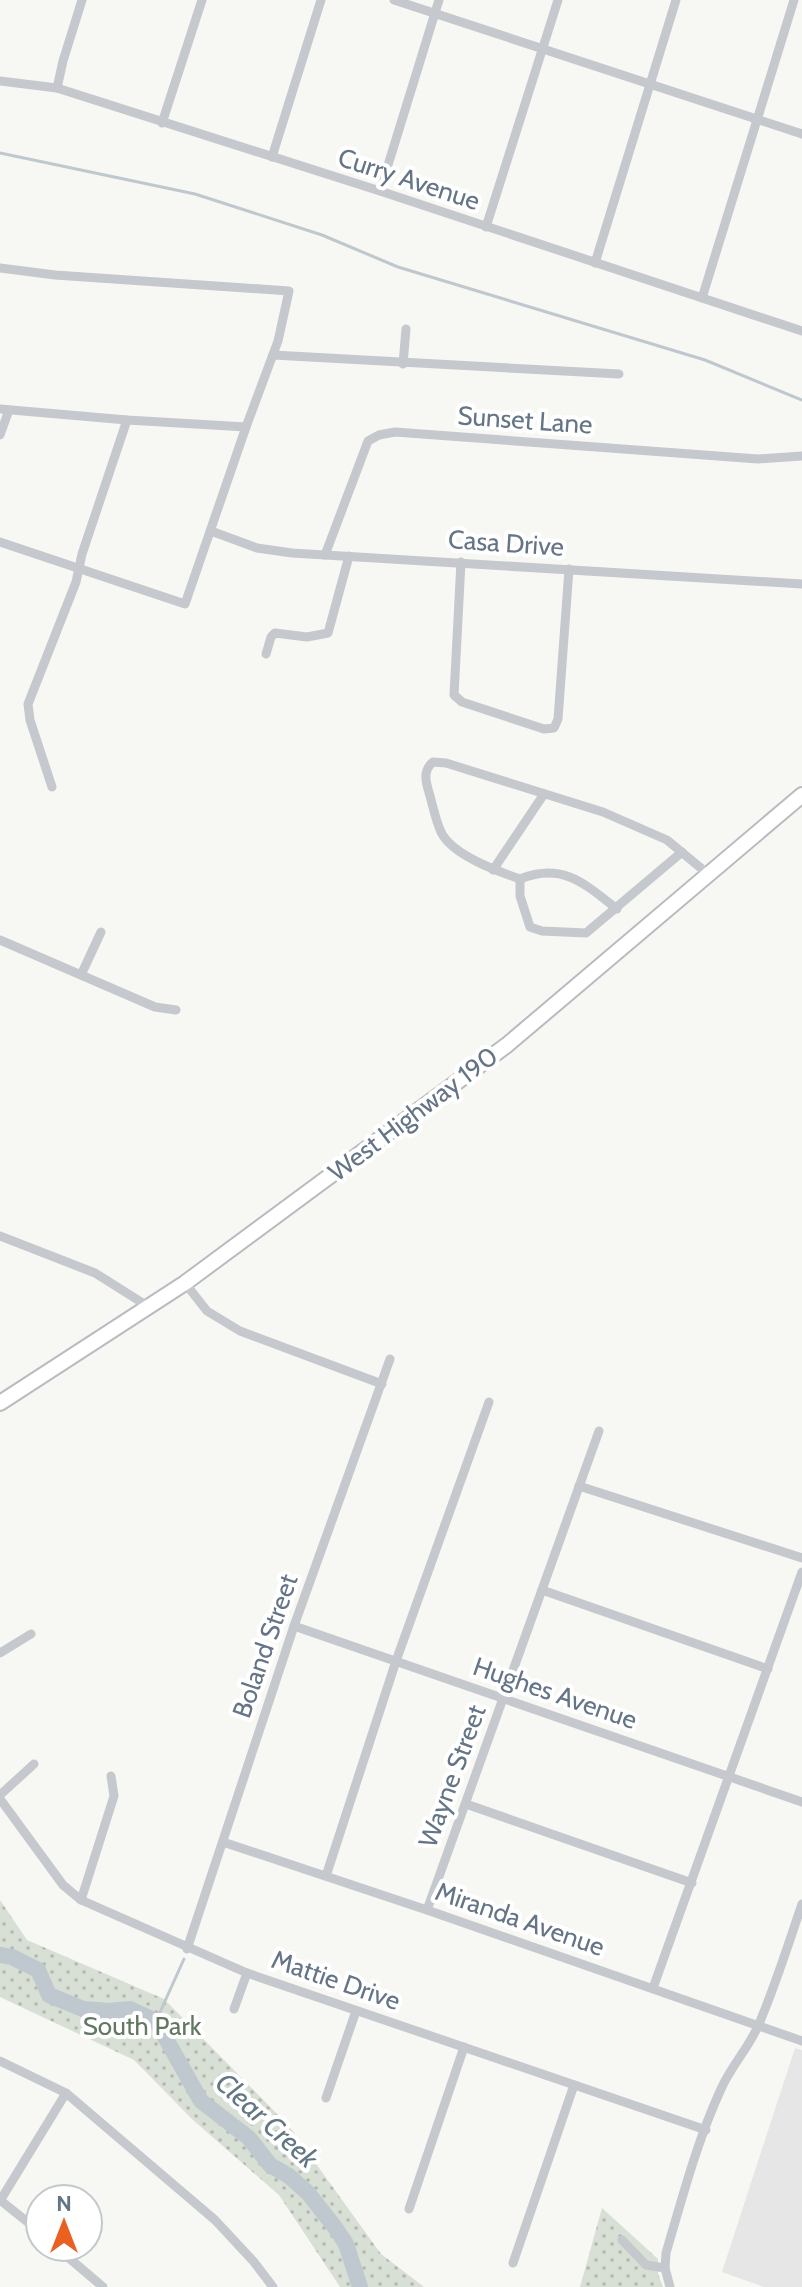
<svg xmlns="http://www.w3.org/2000/svg" width="802" height="2287" font-family="Cabin,sans-serif">
  <style>
    .built { fill: #e5e6e5 }
    .grass { fill: url(#grass-dots) }
    .lines { fill: none; stroke-linecap: round; stroke-linejoin: round }
    .stream { stroke: #bfc8ce; stroke-width: 3 }
    .river { stroke: #bfc8ce; stroke-width: 16 }
    .primary-casing { stroke: #b8bcc0; stroke-width: 18 }
    .street { stroke: #c5c8cc; stroke-width: 9 }
    .primary { stroke: #fff; stroke-width: 14 }
    .labels { text-anchor: middle; stroke-width: 8; stroke-linejoin: round; paint-order: stroke }
    .street-label { font-size: 26px; fill: #657586; stroke: #fff }
    .park-label { font-size: 26px; fill: #637860; stroke: #fff }
    .water-label { font-size: 28px; font-style: italic; fill: #617782; stroke: #fff }
  </style>
  <defs>
    <pattern id="grass-dots" width="8" height="8" patternUnits="userSpaceOnUse" patternTransform="scale(2)"><rect width="8" height="8" fill="#d8dfd5"/><path d="M2 2h.1M6 6h.1" fill="none" stroke="#b3b9b2" stroke-width="1.8" stroke-linecap="round"/></pattern>
  </defs>
  <rect width="100%" height="100%" fill="#f7f7f4"/>
  <polygon class="built" points="795,2048 802,2050 802,2287 764,2287 722,2272"/>
  <g class="grass">
    <polygon points="0,1900 27,1940 164,1999 288,2125 381,2254 424,2287 340,2287 279,2195 193,2120 134,2060 0,1997"/>
    <polygon points="602,2208 658,2259 658,2274 663,2287 580,2287"/>
  </g>
  <g class="lines">
    <g class="stream">
      <polyline points="0,153 195,194 322,235 398,267 705,360 802,400"/>
      <polyline points="156,2021 184,1959"/>
    </g>
    <polyline class="river" points="0,1955 12,1957 38,1970 49,1995 83,2009 109,2011 130,2009 156,2021 201,2101 249,2138 270,2165 289,2176 308,2193 334,2226 346,2244 360,2287"/>
    <g class="primary-casing">
      <polyline id="primary" points="0,1403 185,1283 507,1045 802,795"/>
    </g>
    <g class="street">
      <polyline points="394,0 802,134"/>
      <polyline points="0,81 57,88 380,191 802,331"/>
      <polyline points="57,88 63,61 82,0"/>
      <polyline points="162,123 202,0"/>
      <polyline points="272,157 321,0"/>
      <polyline points="380,191 439,0"/>
      <polyline points="486,227 558,0"/>
      <polyline points="595,263 676,0"/>
      <polyline points="0,268 55,275 289,291 278,341 246,427 185,604 0,542"/>
      <polyline points="702,298 794,0"/>
      <polyline points="273,355 619,374"/>
      <polyline points="403,364 406,329"/>
      <polyline points="0,409 127,420 246,427"/>
      <polyline points="0,435 9,410"/>
      <polyline points="211,531 257,548 292,553 802,584"/>
      <polyline points="325,555 368,441 379,435 395,432 758,459 802,456"/>
      <polyline points="461,562 454,695 462,702 544,729 554,728 558,719 569,569"/>
      <polyline points="266,654 271,637 275,633 307,637 328,633 349,556"/>
      <polyline points="52,787 30,720 28,704 76,582 82,554 127,420"/>
      <polyline points="493,870 544,794"/>
      <polyline points="520,879 520,896 530,927 542,931 586,933 682,852"/>
      <path d="M 617,909 C 585,884 563,862 520,879 C 497,871 452,855 441,832 C 436,821 433,807 430,796 C 426,783 422,771 433,762 L 446,763 L 603,812 L 667,840 L 708,874"/>
      <polyline points="0,940 155,1007 176,1010"/>
      <polyline points="81,975 101,932"/>
      <polyline points="0,1236 95,1273 149,1307"/>
      <polyline points="185,1283 207,1311 240,1331 382,1384"/>
      <polyline points="579,1486 802,1558"/>
      <polyline points="542,1590 768,1669"/>
      <polyline points="294,1626 802,1802"/>
      <polyline points="0,1653 31,1634"/>
      <polyline points="0,1795 34,1764"/>
      <polyline points="0,1799 63,1885 81,1900 247,1973 706,2130"/>
      <polyline points="466,1804 692,1883"/>
      <polyline points="223,1842 427,1910 802,2041"/>
      <polyline points="326,1876 396,1661 489,1402"/>
      <polyline points="81,1900 114,1796 111,1776"/>
      <polyline points="427,1910 599,1431"/>
      <polyline points="187,1949 294,1626 390,1359"/>
      <polyline points="653,1988 802,1572"/>
      <polyline points="234,2009 247,1973"/>
      <polyline points="0,2061 66,2093 215,2220 254,2262 273,2287"/>
      <polyline points="326,2098 356,2011"/>
      <polyline points="0,2200 40,2232"/>
      <polyline points="0,2201 66,2093"/>
      <polyline points="409,2209 464,2047"/>
      <polyline points="622,2240 646,2265 665,2268"/>
      <polyline points="56,2247 103,2287"/>
      <polyline points="513,2263 574,2085"/>
      <path d="M 670,2287 L 665,2268 L 666,2253 C 682,2199 697,2141 721,2089 C 731,2066 748,2049 758,2026 C 775,1987 788,1945 802,1904"/>
    </g>
    <use href="#primary" class="primary"/>
  </g>
  <g class="labels">
    <g class="street-label">
      <text transform="translate(409 179) rotate(18)" y="9">Curry Avenue</text>
      <text transform="translate(525 420) rotate(4)" y="9">Sunset Lane</text>
      <text transform="translate(506 543) rotate(4)" y="9">Casa Drive</text>
      <text transform="translate(413 1114) rotate(-37)" y="9">West Highway 190</text>
      <text transform="translate(265 1646) rotate(-71)" y="9">Boland Street</text>
      <text transform="translate(555 1693) rotate(19)" y="9">Hughes Avenue</text>
      <text transform="translate(452 1776) rotate(-70)" y="9">Wayne Street</text>
      <text transform="translate(520 1919) rotate(19)" y="9">Miranda Avenue</text>
      <text transform="translate(336 1980) rotate(19)" y="9">Mattie Drive</text>
    </g>
    <g class="park-label">
      <text x="142" y="2035">South Park</text>
    </g>
    <g class="water-label">
      <text transform="translate(267 2120) rotate(42)" y="10">Clear Creek</text>
    </g>
  </g>
  <g transform="translate(64 2223)"><circle r="38" fill="#ffffff" stroke="#c1c8cf" stroke-width="2"/>
  <path d="M0-6L14 30L0 20L-14 30Z" fill="#e86123"/>
  <text y="-12" font-size="22" font-weight="bold" text-anchor="middle" fill="#657586">N</text>
  </g>
</svg>
